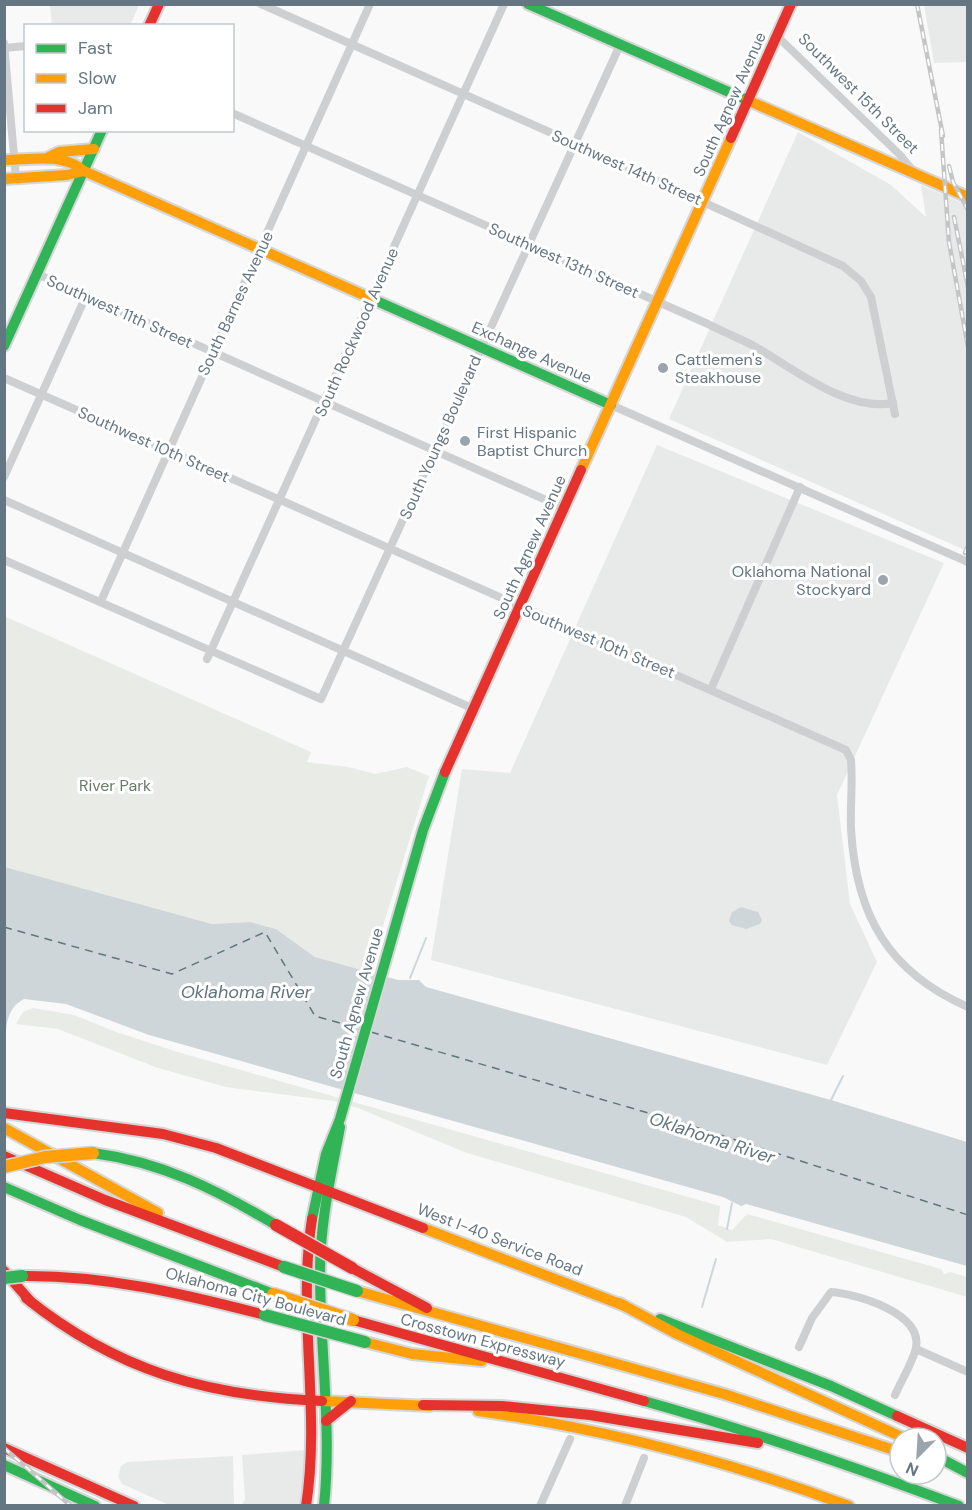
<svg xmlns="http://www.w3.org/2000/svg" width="972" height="1510" font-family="'DM Sans',sans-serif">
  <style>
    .built { fill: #e8e9e9 }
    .green { fill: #e8ebe6 }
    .water { fill: #ced6d9 }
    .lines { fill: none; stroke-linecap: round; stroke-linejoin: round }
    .stream { stroke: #ced6d9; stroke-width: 2 }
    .ferry { stroke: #60757c; stroke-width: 1.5; stroke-dasharray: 8 6; stroke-linecap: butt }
    .fast-casing { stroke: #d5d6d7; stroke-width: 14 }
    .slow-casing { stroke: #d5d6d7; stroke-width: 14 }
    .jam-casing { stroke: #d5d6d7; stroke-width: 14 }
    .street { stroke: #cecfd0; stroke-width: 8 }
    .fast { stroke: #30b455; stroke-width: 10 }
    .slow { stroke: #ff9f0a; stroke-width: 10 }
    .jam { stroke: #e5322d; stroke-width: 10 }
    .rail-casing { stroke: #c3c5c6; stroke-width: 4.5 }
    .rail { stroke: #fff; stroke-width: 2; stroke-dasharray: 7; stroke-linecap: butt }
    .fast-bridge-casing { stroke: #d5d6d7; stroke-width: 15; stroke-linecap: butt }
    .slow-bridge-casing { stroke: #d5d6d7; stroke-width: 15; stroke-linecap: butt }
    .jam-bridge-casing { stroke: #d5d6d7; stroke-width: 15; stroke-linecap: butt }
    .fast-bridge { stroke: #30b455; stroke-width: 12 }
    .slow-bridge { stroke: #ff9f0a; stroke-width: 12 }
    .jam-bridge { stroke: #e5322d; stroke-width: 12 }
    .poi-dot { fill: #99a4ac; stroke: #fff; stroke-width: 2 }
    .labels { text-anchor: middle; stroke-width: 6; stroke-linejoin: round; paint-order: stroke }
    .street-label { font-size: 16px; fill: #657683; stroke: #fff }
    .poi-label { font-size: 16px; fill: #657683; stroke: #fff; text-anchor: start }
    .park-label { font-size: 16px; fill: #687a64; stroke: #fff }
    .water-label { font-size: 18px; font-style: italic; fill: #60757c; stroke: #fff }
  </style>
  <rect width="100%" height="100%" fill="#f9f9f9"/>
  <g class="built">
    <polygon points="50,5 50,4 139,5 130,26 52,25"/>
    <polygon points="924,5 967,5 967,62 934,63"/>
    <polygon points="798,132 891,185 926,217 921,185 967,205 967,551 669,419"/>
    <polygon points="657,445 944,563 837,795 850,904 877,962 827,1065 431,960 462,769 510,773"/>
    <polygon points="305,1450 306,1474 300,1505 242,1505 245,1499 242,1455"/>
    <polygon points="233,1456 234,1505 169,1505 122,1484 118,1477 121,1466 127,1462"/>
  </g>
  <g class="green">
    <polygon points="4,616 311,752 307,762 348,767 375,774 407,767 429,776 369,972 315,957 276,929 250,922 212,924 5,867"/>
    <polygon points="33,1008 74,1015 116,1032 181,1053 720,1206 718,1225 732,1230 747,1214 941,1269 944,1274 950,1272 967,1277 967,1297 771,1239 727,1242 686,1217 467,1153 358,1108 334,1101 226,1087 158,1068 58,1029 16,1024 23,1012"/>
  </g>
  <g class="water">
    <path d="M 5,867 L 212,924 L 250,922 L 276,929 L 315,957 L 398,980 L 419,980 L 426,987 L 831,1100 L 967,1142 L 967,1266 L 746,1204 L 741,1206 L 723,1197 L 149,1035 L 66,1004 L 24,999 C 4,1009 6,1032 5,1051 Z"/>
    <polygon points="741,907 758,912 762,920 760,924 746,929 732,925 729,921 732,912"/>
  </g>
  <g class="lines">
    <g class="stream">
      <polyline points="410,978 426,938"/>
      <polyline points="831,1100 843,1076"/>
      <polyline points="727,1229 732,1203"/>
      <polyline points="702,1307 716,1259"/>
    </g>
    <g class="ferry">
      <polyline points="4,927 172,974 265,932 315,1016 361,1029"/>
      <polyline points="371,1032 686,1124 968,1215"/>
    </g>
    <g class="fast-casing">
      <g id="fast">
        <polyline points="528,4 747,100"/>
        <polyline points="370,298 611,405"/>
        <polyline points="4,346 102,130"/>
        <path d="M 93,1153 C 162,1162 217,1190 276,1225"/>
        <polyline points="4,1187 80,1220 273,1294"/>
        <polyline points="312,1219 326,1154 340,1119 423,830 445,772"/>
        <polyline points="660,1319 831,1386 897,1416"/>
        <path d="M 644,1401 C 751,1431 855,1467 959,1506"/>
        <polyline points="936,1456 968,1473"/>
        <polyline points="4,1465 95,1506"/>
        <path d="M 324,1506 C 332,1428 320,1350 320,1272 C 320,1223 331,1175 340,1127"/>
      </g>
    </g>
    <g class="slow-casing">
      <g id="slow">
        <polyline points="747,100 968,197"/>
        <polyline points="47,158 59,152 94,149"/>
        <path d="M 4,160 C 30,160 63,152 84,171 L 370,298"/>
        <polyline points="4,179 67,175 84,171"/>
        <polyline points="581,470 731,138"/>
        <polyline points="4,1128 158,1213"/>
        <polyline points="423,1228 625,1306"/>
        <polyline points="357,1291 724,1394 900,1452"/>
        <polyline points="619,1303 677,1334 904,1438"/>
        <polyline points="365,1342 412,1354 482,1361"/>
        <polyline points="322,1401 430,1406"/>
        <path d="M 478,1411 C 606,1429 728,1461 849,1506"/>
      </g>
    </g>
    <g class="jam-casing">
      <g id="jam">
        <polyline points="149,26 159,4"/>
        <polyline points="731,138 791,4"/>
        <polyline points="445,772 581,470"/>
        <polyline points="4,1113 163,1134 216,1148 423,1228"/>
        <polyline points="4,1156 105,1200 284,1267"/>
        <polyline points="352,1268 427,1308"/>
        <polyline points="4,1271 31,1302"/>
        <path d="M 22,1276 C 106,1275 184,1294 265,1315"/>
        <path d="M 26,1298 C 117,1371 207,1396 322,1401"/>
        <polyline points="353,1320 644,1401"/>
        <polyline points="423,1405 502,1406 590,1415 758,1443"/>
        <polyline points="897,1416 968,1448"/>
        <polyline points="326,1421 351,1401"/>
        <polyline points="4,1448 134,1506"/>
        <path d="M 306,1506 C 321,1411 297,1314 312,1219"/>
      </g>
    </g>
    <g class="street">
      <polyline points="261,4 574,143 843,266 861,281 871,297 895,414"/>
      <polyline points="777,36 900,155 914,172"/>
      <polyline points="4,43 16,178"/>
      <polyline points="4,48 26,46"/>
      <path d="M 232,113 L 708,324 C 723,332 739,338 754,346 C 793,368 846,412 893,403"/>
      <polyline points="37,274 564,508"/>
      <path d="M 4,378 L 846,750 L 851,760 C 853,783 850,806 851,829 C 856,915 888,972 968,1007"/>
      <polyline points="611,405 968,562"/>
      <polyline points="4,477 86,296"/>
      <polyline points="4,500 474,709"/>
      <polyline points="4,560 321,699 620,45"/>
      <polyline points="101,601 370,4"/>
      <polyline points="207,659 504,4"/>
      <polyline points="711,689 800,487"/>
      <path d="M 799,1347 L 812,1318 L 831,1292 C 857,1294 923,1313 916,1348 C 912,1364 901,1381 895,1395"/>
      <polyline points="916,1349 968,1372"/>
      <polyline points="540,1506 570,1439"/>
      <polyline points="625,1506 644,1458"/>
    </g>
    <use href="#fast" class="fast"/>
    <use href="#slow" class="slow"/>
    <use href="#jam" class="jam"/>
    <g class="rail-casing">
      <g id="rail">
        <polyline points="917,4 943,136"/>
        <polyline points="941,130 949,242 968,347"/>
        <polyline points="949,166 953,182 968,210"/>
        <polyline points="954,217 968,287"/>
        <polyline points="965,553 968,546"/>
        <polyline points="4,1448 71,1506"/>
      </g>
    </g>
    <use href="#rail" class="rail"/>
    <g class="fast-bridge-casing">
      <g id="fast-bridge">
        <polyline points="284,1267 357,1291"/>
        <polyline points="4,1278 22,1276"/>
        <polyline points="265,1315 365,1342"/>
      </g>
    </g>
    <g class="slow-bridge-casing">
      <g id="slow-bridge">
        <polyline points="4,1167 45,1157 93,1153"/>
        <polyline points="273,1294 353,1320"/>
      </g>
    </g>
    <g class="jam-bridge-casing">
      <polyline id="jam-bridge" points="276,1225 352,1268"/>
    </g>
    <use href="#fast-bridge" class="fast-bridge"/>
    <use href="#slow-bridge" class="slow-bridge"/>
    <use href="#jam-bridge" class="jam-bridge"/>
  </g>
  <g class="poi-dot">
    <circle cx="663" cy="368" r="6"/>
    <circle cx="465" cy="441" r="6"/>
    <circle cx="883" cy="580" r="6"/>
  </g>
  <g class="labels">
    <g class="street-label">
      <text transform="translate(859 93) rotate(45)" y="6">Southwest 15th Street</text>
      <text transform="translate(729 104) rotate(-66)" y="6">South Agnew Avenue</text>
      <text transform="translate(627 167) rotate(24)" y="6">Southwest 14th Street</text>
      <text transform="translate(564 260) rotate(24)" y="6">Southwest 13th Street</text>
      <text transform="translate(235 303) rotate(-65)" y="6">South Barnes Avenue</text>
      <text transform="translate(120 311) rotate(24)" y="6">Southwest 11th Street</text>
      <text transform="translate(356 332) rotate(-66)" y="6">South Rockwood Avenue</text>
      <text transform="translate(532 352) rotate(24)" y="6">Exchange Avenue</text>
      <text transform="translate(440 437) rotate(-66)" y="6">South Youngs Boulevard</text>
      <text transform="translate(154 444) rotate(24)" y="6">Southwest 10th Street</text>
      <text transform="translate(529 547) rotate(-66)" y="6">South Agnew Avenue</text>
      <text transform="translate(599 641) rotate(23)" y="6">Southwest 10th Street</text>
      <text transform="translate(356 1003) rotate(-74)" y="6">South Agnew Avenue</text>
      <text transform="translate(500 1239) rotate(21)" y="6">West I-40 Service Road</text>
      <text transform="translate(256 1296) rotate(15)" y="6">Oklahoma City Boulevard</text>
      <text transform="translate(483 1340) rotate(15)" y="6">Crosstown Expressway</text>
    </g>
    <g class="poi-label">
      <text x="675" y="365">Cattlemen's<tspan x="675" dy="18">Steakhouse</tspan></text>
      <text x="477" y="438">First Hispanic<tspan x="477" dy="18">Baptist Church</tspan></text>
      <text x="871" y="577" text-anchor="end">Oklahoma National<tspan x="871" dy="18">Stockyard</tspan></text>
    </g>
    <g class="park-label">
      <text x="115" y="791">River Park</text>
    </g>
    <g class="water-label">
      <text x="246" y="998">Oklahoma River</text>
      <text transform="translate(712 1138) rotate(18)" y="6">Oklahoma River</text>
    </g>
  </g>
  <rect width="972" height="1510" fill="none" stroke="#657683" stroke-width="12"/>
  <rect x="24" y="24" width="210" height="108" fill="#ffffff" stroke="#c1c8cd" stroke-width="1.5"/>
  <rect x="36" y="44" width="30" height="9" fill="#30b455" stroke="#c1c8cd" stroke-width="1.5"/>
  <text x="78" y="54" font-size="18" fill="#657683">Fast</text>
  <rect x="36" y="74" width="30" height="9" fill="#ff9f0a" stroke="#c1c8cd" stroke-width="1.5"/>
  <text x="78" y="84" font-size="18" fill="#657683">Slow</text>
  <rect x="36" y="104" width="30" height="9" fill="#e5322d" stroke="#c1c8cd" stroke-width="1.5"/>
  <text x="78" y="114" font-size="18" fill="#657683">Jam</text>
  <g transform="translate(918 1456) rotate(204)"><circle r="28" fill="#ffffff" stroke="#c1c8cd" stroke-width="1.5"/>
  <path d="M0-4.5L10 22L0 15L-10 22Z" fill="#99a4ac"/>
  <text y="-9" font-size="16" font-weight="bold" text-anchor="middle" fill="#657683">N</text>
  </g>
</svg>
